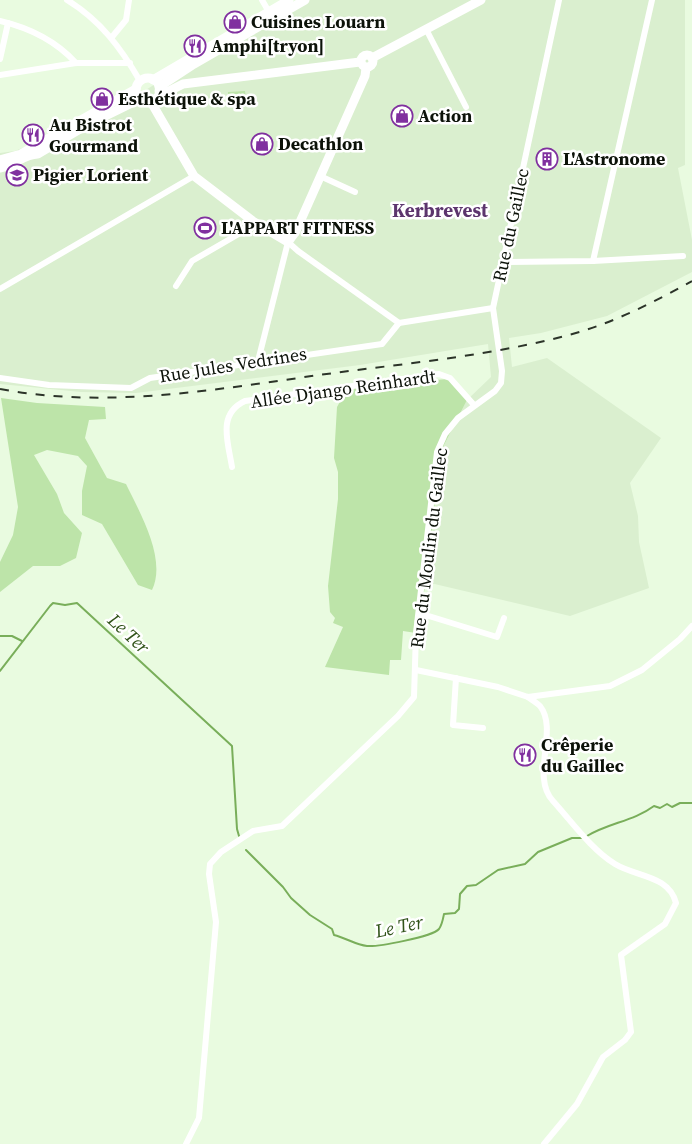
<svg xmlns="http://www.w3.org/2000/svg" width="692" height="1144" font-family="'Source Serif 4',serif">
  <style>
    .built { fill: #daefcf }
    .green { fill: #bde4a9 }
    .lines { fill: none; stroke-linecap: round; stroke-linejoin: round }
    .stream { stroke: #79ae5a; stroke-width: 2 }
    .street { stroke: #fff; stroke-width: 6 }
    .secondary { stroke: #fff; stroke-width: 9 }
    .rail { stroke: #2c3429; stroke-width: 2; stroke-dasharray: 9 9; stroke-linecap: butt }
    .labels { text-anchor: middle; stroke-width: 5; stroke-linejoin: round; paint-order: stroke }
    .poi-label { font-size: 18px; font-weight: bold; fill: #0c1209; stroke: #fff; text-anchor: start }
    .street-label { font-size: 18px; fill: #0c1209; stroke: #fff }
    .neighbourhood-label { font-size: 19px; font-weight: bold; fill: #5c356d; stroke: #fff }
    .water-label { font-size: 19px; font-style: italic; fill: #31531a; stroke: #fff }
  </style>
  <rect width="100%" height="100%" fill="#e9fbe0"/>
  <polygon class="built" points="305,0 685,0 685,165 678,168 692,240 692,272 607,316 541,333 509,338 512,367 547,358 661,438 630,483 638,516 639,542 649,588 570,616 426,582 441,451 467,400 491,377 488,344 360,365 136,393 81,392 0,384 0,153 15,151 110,112 157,83"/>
  <g class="green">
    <polygon points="245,91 246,101 228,102 228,92"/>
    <polygon points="448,379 467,400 441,451 426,582 416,633 403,631 401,660 390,660 389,675 325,667 343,627 333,623 335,618 330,612 328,586 338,499 338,472 334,458 337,407 348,387"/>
    <path d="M 1,398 L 37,403 L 105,407 L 106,419 L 89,420 L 85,438 L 107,478 L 126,484 C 140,513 167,559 152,590 L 138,585 L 102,524 L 82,515 L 82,491 L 87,466 L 78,456 L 47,450 L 34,455 L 57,494 L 64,513 L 82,533 L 76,558 L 60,566 L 33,566 L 0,592 L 0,562 L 13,535 L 18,507 Z"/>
  </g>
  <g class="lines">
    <g class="stream">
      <polyline points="0,636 12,636 22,641"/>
      <polyline points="0,671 50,606 53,603 65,605 77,603 232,746 237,829 239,836"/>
      <path d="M 587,836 C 608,823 634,821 654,806 L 660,808 L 667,804 L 672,807 L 680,803 L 692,803"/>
      <path d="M 246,850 L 283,887 L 291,898 L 310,915 L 332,929 L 334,935 C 346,938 356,945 367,946 C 377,947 432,937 439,929 C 442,925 443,919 444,914 L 455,913 L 459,909 L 460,894 L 467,886 L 476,885 L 498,870 L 525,864 L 538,852 L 572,838 L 582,838"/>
    </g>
    <g class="street">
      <path d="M 67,0 C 100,20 121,48 140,81"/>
      <polyline points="262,0 269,12"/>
      <path d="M 0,21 C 30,28 55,40 76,63"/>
      <polyline points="426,29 466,107"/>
      <polyline points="112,37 126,20 129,0"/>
      <polyline points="0,59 8,23"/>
      <polyline points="0,75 76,63 130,63"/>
      <polyline points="320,176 355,192"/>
      <polyline points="288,242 298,251 399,323"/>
      <polyline points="593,261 652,0"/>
      <polyline points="503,262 593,261 683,256"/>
      <polyline points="176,286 192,261 249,228 254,222"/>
      <polyline points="0,289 194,176"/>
      <polyline points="399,323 493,308"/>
      <polyline points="258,361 288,242"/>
      <polyline points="0,378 49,385 131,388 150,378 382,344 399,323"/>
      <path d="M 232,467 C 228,442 217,414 245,401 L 439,374 L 450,378 L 474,405"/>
      <polyline points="419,613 497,637 504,618"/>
      <polyline points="416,670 498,687 528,697 610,686 642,670 680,639 692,626"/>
      <polyline points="456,678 453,725 483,728"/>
      <path d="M 528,697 C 532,700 537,703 540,706 C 559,730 530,776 553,801 C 572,822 591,849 615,864 C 636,877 669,875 676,903 L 665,924 L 621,955 L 631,1032 L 625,1040 L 603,1057 L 577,1104 L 544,1144"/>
      <polyline points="186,1144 199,1118 216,922 209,874 210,864 221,852 253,831 282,826 398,716 414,697 416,633 437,452 445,434 458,418 495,391 501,383 502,371 493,308 559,0"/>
    </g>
    <g class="secondary">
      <circle cx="367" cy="61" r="6"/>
      <polyline points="372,58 481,0"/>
      <circle cx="148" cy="90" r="12"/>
      <polyline points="153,80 289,0"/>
      <polyline points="159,87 194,64 305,0"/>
      <polyline points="159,91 169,91 183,84 360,62"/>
      <polyline points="151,102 194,176 254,222 288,242 296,231 365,76 366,68"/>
      <polyline points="0,160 21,154 136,89"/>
      <path d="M 0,168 C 14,165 25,154 38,154 L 87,125 L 140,99"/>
    </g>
    <path class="rail" d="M 0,389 C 105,409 214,390 319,375 C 399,364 482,357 561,337 C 607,326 651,304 692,281"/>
  </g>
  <defs>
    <g id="shop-ring" transform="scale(1.125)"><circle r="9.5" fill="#fff" stroke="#80309f" stroke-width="1.5"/><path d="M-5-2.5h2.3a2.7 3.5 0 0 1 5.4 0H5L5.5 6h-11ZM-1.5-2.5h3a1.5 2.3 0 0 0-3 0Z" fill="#80309f"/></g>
    <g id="restaurant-ring" transform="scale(1.125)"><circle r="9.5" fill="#fff" stroke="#80309f" stroke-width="1.5"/><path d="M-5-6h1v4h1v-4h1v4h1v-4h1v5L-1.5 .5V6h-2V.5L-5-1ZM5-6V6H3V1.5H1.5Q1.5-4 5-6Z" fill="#80309f"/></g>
    <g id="building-ring" transform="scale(1.125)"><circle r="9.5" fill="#fff" stroke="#80309f" stroke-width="1.5"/><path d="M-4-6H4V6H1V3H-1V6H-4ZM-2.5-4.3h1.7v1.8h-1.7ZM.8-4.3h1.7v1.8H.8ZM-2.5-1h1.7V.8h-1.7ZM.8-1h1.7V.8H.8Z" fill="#80309f"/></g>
    <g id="university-ring" transform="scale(1.125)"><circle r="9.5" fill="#fff" stroke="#80309f" stroke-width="1.5"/><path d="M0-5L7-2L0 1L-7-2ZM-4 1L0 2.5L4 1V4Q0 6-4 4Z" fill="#80309f"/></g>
    <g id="stadium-ring" transform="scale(1.125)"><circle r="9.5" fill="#fff" stroke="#80309f" stroke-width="1.5"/><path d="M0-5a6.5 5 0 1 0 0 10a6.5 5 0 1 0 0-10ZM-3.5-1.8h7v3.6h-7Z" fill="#80309f"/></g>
  </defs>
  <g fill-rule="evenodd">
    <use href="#shop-ring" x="235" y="22"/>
    <use href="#restaurant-ring" x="195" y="46"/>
    <use href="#shop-ring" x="102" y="99"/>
    <use href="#shop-ring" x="402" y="116"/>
    <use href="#restaurant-ring" x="33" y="135"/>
    <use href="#shop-ring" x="262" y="144"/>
    <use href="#building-ring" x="547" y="159"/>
    <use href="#university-ring" x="17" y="175"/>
    <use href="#stadium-ring" x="205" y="228"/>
    <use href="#restaurant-ring" x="525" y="755"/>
  </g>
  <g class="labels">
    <g class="poi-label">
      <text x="251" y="28">Cuisines Louarn</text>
      <text x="211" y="52">Amphi[tryon]</text>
      <text x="118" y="105">Esthétique &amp; spa</text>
      <text x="418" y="122">Action</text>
      <text x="49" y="131">Au Bistrot<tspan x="49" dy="21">Gourmand</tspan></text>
      <text x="278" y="150">Decathlon</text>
      <text x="563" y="165">L'Astronome</text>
      <text x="33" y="181">Pigier Lorient</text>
      <text x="221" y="234">L'APPART FITNESS</text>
      <text x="541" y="751">Crêperie<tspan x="541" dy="21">du Gaillec</tspan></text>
    </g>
    <g class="street-label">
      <text transform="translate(511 225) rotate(-78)" y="6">Rue du Gaillec</text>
      <text transform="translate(233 365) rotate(-9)" y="6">Rue Jules Vedrines</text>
      <text transform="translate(343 389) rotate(-8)" y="6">Allée Django Reinhardt</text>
      <text transform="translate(429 548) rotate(-83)" y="6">Rue du Moulin du Gaillec</text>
    </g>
    <g class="neighbourhood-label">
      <text x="440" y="217">Kerbrevest</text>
    </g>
    <g class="water-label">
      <text transform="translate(129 633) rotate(43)" y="7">Le Ter</text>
      <text transform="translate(399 926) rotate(-12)" y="7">Le Ter</text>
    </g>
  </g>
</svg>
